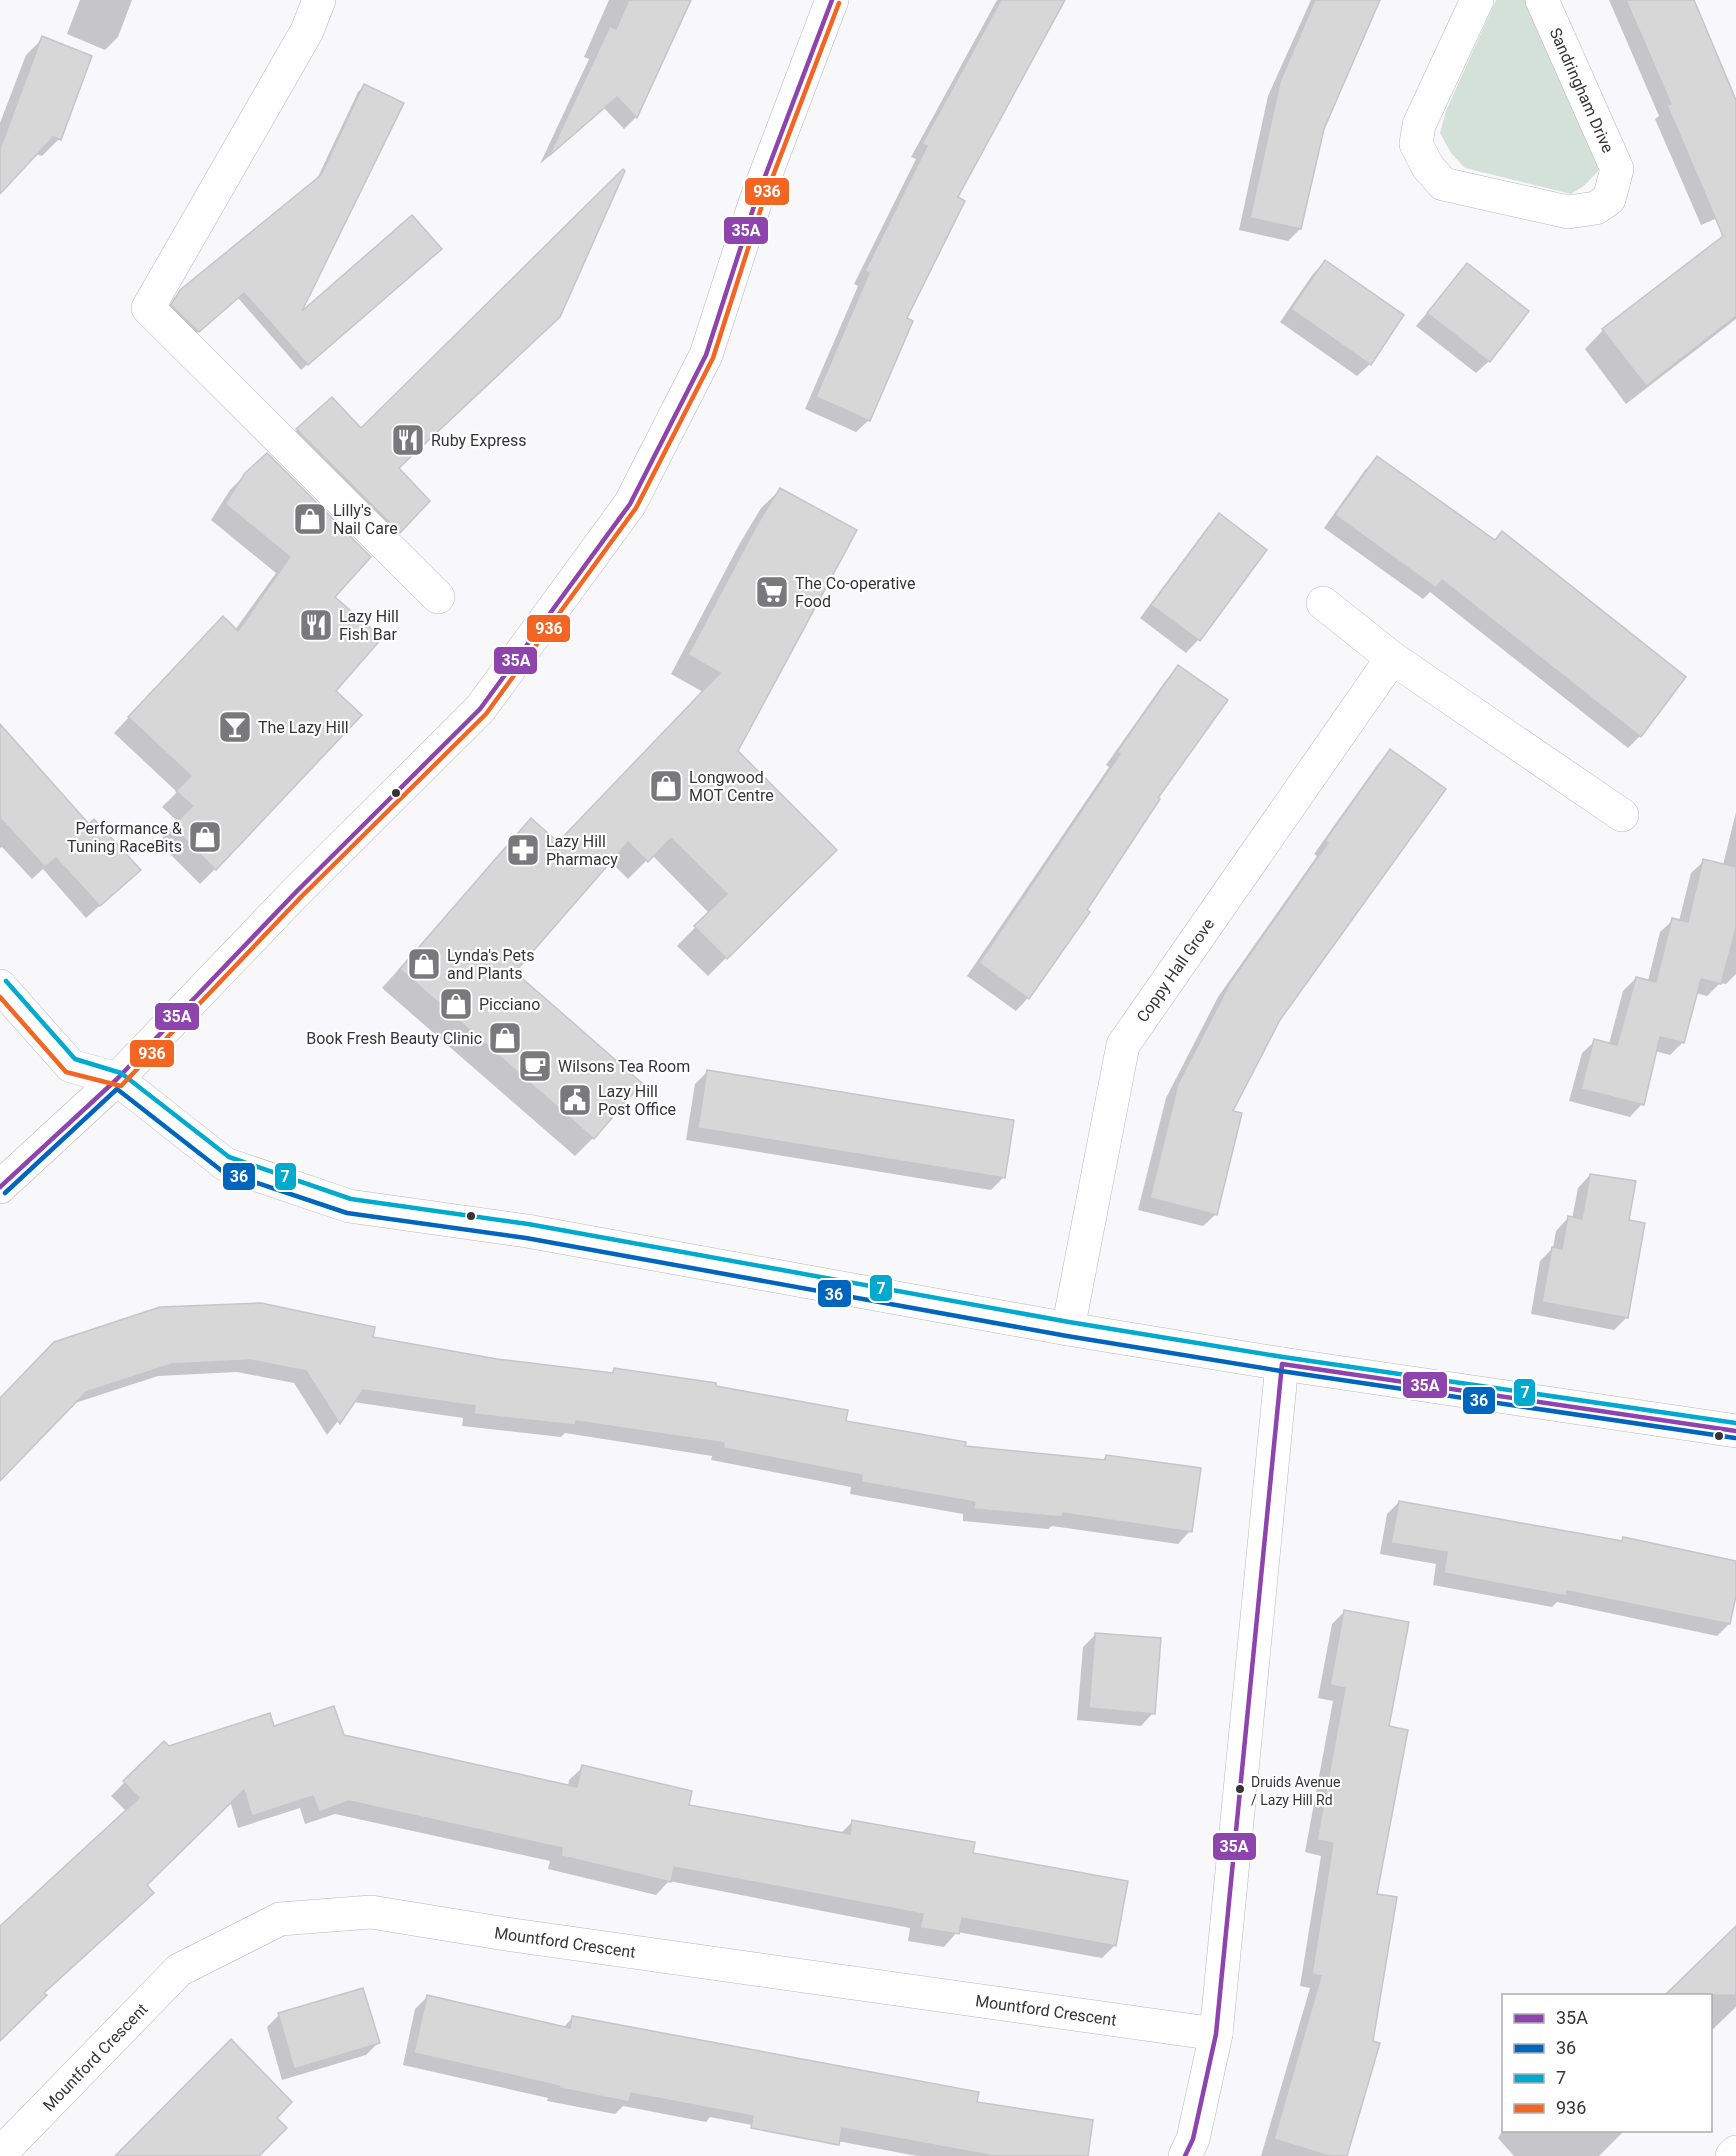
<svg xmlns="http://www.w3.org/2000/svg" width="1736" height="2156" font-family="Roboto,sans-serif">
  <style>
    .green { fill: #d3e1da }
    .shadow { fill: #0003 }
    .building { fill: #d7d7d8; stroke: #c6c5c7; stroke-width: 1.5 }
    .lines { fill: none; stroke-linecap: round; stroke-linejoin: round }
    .minor-casing { stroke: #b9b8ba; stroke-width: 34 }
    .minor { stroke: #fefefe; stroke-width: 33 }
    .bus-1-casing { stroke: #fff; stroke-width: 9 }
    .bus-2-casing { stroke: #fff; stroke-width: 9 }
    .bus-3-casing { stroke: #fff; stroke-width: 9 }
    .bus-4-casing { stroke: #fff; stroke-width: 9 }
    .bus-1 { stroke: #8e44ad; stroke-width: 4.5 }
    .bus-2 { stroke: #0065bd; stroke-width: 4.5 }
    .bus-3 { stroke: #00a9ce; stroke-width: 4.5 }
    .bus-4 { stroke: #f26522; stroke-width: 4.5 }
    .bus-dot { fill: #353537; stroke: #fff; stroke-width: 2 }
    .labels { text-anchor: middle; stroke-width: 4.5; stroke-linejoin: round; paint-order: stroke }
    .bus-label { font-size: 14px; fill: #353537; stroke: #fff; text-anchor: start }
    .street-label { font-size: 16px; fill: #353537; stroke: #fff }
    .poi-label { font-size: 16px; fill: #353537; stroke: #fff; text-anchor: start }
    .line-badge { stroke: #fff; stroke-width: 2 }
    .badge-label { font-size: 16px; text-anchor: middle; font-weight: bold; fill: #fff }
  </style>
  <rect width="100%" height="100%" fill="#f8f7fa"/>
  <polygon class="green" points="1496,0 1525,0 1600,169 1585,185 1571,194 1465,168 1451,153 1440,133 1446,111"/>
  <g class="shadow">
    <polygon points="80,0 132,0 118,37 105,50 67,34"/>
    <polygon points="609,0 689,0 636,117 624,129 604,108 540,164 589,59 584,57"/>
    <polygon points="997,0 1063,0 956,198 905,319 869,420 856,432 805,409 858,286 854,284 916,159 911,157"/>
    <polygon points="1311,0 1377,0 1322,129 1300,229 1288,241 1239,230 1268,96"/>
    <polygon points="1609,0 1692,0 1736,104 1736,210 1701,225 1655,119 1659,116"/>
    <polygon points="43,38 59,139 42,156 36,154 0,191 0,123 26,55"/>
    <polygon points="364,86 298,317 434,254 301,370 238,298 192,337 166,311 174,298 316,181 358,92"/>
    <polygon points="1736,250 1736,319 1626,404 1585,349 1603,330"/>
    <polygon points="1325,262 1370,364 1357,376 1280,322 1313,274"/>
    <polygon points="1467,265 1489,361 1476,373 1416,326"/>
    <polygon points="332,399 428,501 384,547 281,445"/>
    <polygon points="1377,458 1493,541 1502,533 1640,736 1628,748 1430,592 1423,599 1324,528 1365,470"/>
    <polygon points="246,474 332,597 334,691 215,869 200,884 158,842 178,822 162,807 177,792 114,733 208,633 235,630 276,573 211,520 230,490"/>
    <polygon points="780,490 736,752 834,850 708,976 677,946 709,913 652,855 628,879 610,861 513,972 593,1138 575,1156 382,988 531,820 557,844 703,692 671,674 740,543 761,508"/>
    <polygon points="1219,515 1265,550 1198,640 1186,653 1140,618 1207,528"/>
    <polygon points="1178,667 1156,798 1028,998 1016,1011 967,976 1109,767 1106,765 1166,680"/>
    <polygon points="0,726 126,882 86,918 43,869 32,879 2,847 0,848"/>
    <polygon points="1390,751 1278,1019 1230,1112 1216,1214 1203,1226 1138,1210 1166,1098 1218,997 1317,856 1314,854 1378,764"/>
    <polygon points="1736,812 1736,974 1726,984 1720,983 1707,996 1695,993 1683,1042 1670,1055 1655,1051 1642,1104 1630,1117 1569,1101 1582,1053 1595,1041 1609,1044 1623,991 1636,978 1648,981 1660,932 1673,920 1679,921 1691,873 1704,861 1723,865"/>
    <polygon points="707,1072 1003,1178 991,1190 686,1140 695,1084"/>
    <polygon points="1590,1175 1627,1221 1627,1317 1614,1330 1531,1314 1540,1261 1553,1248 1556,1231 1568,1218 1572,1219 1578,1188"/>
    <polygon points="371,1339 497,1361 610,1374 614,1370 714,1387 844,1423 963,1447 1102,1461 1106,1456 1190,1531 1178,1544 1052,1526 1048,1529 963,1521 963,1514 850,1494 851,1487 711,1460 712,1456 565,1433 561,1437 462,1426 463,1418 353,1402 327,1435 294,1383 237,1372 158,1376 72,1404 0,1479 0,1399 55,1343"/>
    <polygon points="1399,1502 1620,1543 1624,1539 1736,1562 1736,1589 1729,1624 1717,1636 1557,1602 1552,1607 1433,1585 1436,1564 1380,1554 1387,1514"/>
    <polygon points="1345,1611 1387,1728 1375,1895 1345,2156 1261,2156 1310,1988 1300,1986 1321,1856 1305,1852 1333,1701 1318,1698 1332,1624"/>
    <polygon points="1095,1635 1153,1713 1141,1726 1077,1720 1083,1647"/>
    <polygon points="273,1728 343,1737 568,1787 569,1780 583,1767 687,1806 840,1834 853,1821 971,1854 1115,1945 1102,1958 957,1932 944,1947 908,1941 910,1928 669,1881 656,1895 548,1869 550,1861 335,1814 305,1824 300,1808 238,1828 230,1801 145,1885 0,2039 0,1928 127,1812 111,1796 164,1743 169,1747"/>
    <polygon points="1729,1935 1736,1943 1736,2007 1710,2032 1710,1996 1667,1996"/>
    <polygon points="428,1996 563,2028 573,2017 975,2104 1086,2156 917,2156 710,2117 706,2122 623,2106 615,2114 547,2101 548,2098 403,2065 415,2009"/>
    <polygon points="279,2015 379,2042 366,2055 282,2080 267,2027"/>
    <polygon points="1504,2128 1504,2130 1625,2130 1599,2156 1514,2156 1498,2138"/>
  </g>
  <g class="building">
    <polygon points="629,0 691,0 637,118 617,97 549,156 610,26 616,29"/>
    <polygon points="1001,0 1065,0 958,197 965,201 907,318 913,321 870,421 816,397 869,273 865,271 927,146 922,144"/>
    <polygon points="1315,0 1380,0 1324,129 1301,229 1250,218 1280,82"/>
    <polygon points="1626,0 1694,0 1736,100 1736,316 1646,386 1602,329 1723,236 1667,105 1671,104"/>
    <polygon points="42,36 92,56 61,140 53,137 0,194 0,149"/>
    <polygon points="364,84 404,103 302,311 412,215 442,249 308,365 244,293 199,332 171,305 180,290 321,175"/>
    <polygon points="623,169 625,171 560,317 399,468 430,501 400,533 296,429 332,397 361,428"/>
    <polygon points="1325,260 1404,315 1371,365 1291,309"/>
    <polygon points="1467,263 1529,311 1490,362 1427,313"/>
    <polygon points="267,453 371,557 335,597 382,638 336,691 362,715 216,870 172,826 193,806 176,791 191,776 128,717 223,616 238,631 290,557 225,504 245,473"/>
    <polygon points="1377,456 1495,540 1502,531 1686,677 1641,737 1442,580 1436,588 1335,515"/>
    <polygon points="780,488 857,530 738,751 837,850 727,959 694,926 727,894 671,838 648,862 628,842 515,972 642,1083 594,1139 400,969 531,818 558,842 720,673 688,655 758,523"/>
    <polygon points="1219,513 1267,550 1200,641 1151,605"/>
    <polygon points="1178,665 1228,700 1158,798 1160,799 1087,910 1090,912 1029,999 979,963 1120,754 1117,752"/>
    <polygon points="0,724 89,824 94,819 141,870 100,906 56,858 45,867 0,818"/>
    <polygon points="1390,749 1446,789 1280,1020 1233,1111 1242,1113 1217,1215 1150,1198 1178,1084 1230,983 1328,843 1325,841"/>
    <polygon points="1703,859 1736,867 1736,928 1721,984 1701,979 1684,1043 1660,1037 1644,1105 1581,1089 1594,1039 1617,1045 1636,977 1656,982 1672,918 1688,922"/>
    <polygon points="707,1070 1014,1120 1005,1178 698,1128"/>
    <polygon points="1590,1174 1636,1181 1629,1220 1645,1223 1628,1318 1542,1302 1552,1247 1562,1249 1568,1216 1582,1219"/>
    <polygon points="261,1303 375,1327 373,1337 497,1359 613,1373 614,1368 716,1383 716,1386 848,1410 846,1421 966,1442 965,1446 1105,1460 1106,1455 1201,1468 1192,1532 1063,1513 1062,1517 974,1509 975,1502 861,1482 862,1475 723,1448 724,1443 576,1421 575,1425 474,1414 475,1406 363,1390 340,1424 306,1371 250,1360 172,1364 86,1392 0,1481 0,1398 54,1342 160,1307"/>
    <polygon points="1399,1501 1622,1541 1623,1537 1736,1561 1736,1596 1730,1624 1567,1591 1566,1596 1444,1573 1447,1552 1391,1543"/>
    <polygon points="1344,1610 1409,1622 1389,1726 1408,1730 1377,1894 1397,1897 1373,2041 1380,2043 1347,2156 1329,2156 1274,2139 1321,1976 1312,1974 1333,1843 1317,1840 1345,1688 1330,1685"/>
    <polygon points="1095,1633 1161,1638 1155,1714 1089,1708"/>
    <polygon points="334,1706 344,1735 577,1787 582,1765 692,1791 689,1805 850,1834 852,1820 975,1842 973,1853 1128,1881 1116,1946 962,1918 959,1934 920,1928 923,1914 674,1867 671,1882 561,1856 562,1848 349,1801 319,1812 313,1796 252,1816 244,1790 147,1885 154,1893 44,1993 47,1995 0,2041 0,1926 139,1798 123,1781 164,1741 169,1746 270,1713 274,1726"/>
    <polygon points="1736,1926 1736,1995 1665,1995"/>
    <polygon points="363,1988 380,2043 294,2069 278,2013"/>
    <polygon points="427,1995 570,2028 572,2016 979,2092 977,2102 1093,2120 1088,2156 994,2156 842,2128 839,2145 751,2128 753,2116 631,2093 629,2102 559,2088 559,2086 414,2053"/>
    <polygon points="231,2039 292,2102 277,2118 287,2128 259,2156 115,2156"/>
  </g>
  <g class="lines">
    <g class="minor-casing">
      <g id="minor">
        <polyline points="319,0 307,31 148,308 438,597"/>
        <polyline points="1477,0 1419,125 1416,144 1428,167 1443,184 1568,212 1596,208 1609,199 1617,169 1542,0"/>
        <polyline points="1323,603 1392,658 1622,815"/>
        <polyline points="0,986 71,1066 117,1079 225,1164 349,1206 527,1231 1068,1329 1282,1364 1736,1431"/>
        <polyline points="0,1187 117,1079 296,892 480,709 630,504 706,355 756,200 832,0"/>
        <polyline points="1068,1329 1123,1045 1392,658"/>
        <polyline points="0,2154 179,1970 280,1919 371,1912 506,1934 1216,2034"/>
        <polyline points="1185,2156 1193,2139 1216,2034 1282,1364"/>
        <polyline points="1732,2156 1736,2152"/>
      </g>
    </g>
    <use href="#minor" class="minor"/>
    <g class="bus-1-casing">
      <g id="bus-1">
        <polyline points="0,1187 117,1079 296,892 480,709 630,504 706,355 756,200 832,0"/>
        <polyline points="1185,2156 1193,2139 1216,2034 1282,1364 1736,1431"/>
      </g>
    </g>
    <g class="bus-2-casing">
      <polyline id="bus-2" points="5,1193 117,1089 222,1171 347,1213 526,1238 1067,1336 1281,1371 1735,1438"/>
    </g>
    <g class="bus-3-casing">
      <polyline id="bus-3" points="6,981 75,1059 121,1073 229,1157 351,1199 528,1224 1069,1322 1283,1357 1736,1423"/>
    </g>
    <g class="bus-4-casing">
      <polyline id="bus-4" points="0,997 66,1072 121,1086 301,897 486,714 636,508 713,358 763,202 839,3"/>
    </g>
    <use href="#bus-1" class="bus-1"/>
    <use href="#bus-2" class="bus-2"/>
    <use href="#bus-3" class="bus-3"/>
    <use href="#bus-4" class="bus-4"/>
  </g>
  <defs>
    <g id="restaurant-square" transform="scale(1.725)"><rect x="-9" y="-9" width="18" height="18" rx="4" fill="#79797b" stroke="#fff"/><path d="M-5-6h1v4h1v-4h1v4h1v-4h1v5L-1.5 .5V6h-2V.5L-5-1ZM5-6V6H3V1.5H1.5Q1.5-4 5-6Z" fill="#fff"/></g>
    <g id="shop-square" transform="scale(1.725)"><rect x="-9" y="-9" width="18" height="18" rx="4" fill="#79797b" stroke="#fff"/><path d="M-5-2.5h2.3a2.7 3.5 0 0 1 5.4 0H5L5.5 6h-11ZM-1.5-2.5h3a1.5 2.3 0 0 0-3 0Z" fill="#fff"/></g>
    <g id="supermarket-square" transform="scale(1.725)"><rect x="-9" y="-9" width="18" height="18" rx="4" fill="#79797b" stroke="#fff"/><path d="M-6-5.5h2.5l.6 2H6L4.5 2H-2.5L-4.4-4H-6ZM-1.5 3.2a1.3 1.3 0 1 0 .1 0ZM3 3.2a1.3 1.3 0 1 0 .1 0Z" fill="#fff"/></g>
    <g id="bar-square" transform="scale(1.725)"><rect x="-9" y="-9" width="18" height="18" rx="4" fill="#79797b" stroke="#fff"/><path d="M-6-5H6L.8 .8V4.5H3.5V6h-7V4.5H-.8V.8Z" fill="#fff"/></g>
    <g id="pharmacy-square" transform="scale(1.725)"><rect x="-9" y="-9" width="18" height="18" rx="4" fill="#79797b" stroke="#fff"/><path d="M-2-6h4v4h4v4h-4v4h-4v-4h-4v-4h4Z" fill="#fff"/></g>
    <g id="cafe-square" transform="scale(1.725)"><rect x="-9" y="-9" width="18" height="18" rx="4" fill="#79797b" stroke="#fff"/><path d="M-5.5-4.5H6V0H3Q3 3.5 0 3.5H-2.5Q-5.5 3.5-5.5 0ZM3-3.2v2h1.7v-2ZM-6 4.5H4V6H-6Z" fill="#fff"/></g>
    <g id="civic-square" transform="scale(1.725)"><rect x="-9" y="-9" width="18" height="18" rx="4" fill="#79797b" stroke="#fff"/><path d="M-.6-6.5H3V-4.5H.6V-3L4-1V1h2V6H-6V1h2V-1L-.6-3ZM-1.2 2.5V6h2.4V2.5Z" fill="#fff"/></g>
  </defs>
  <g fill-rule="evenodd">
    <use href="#restaurant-square" x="408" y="440"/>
    <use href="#shop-square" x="310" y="519"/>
    <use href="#supermarket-square" x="772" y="592"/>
    <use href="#restaurant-square" x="316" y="625"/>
    <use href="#bar-square" x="235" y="727"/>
    <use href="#shop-square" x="666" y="786"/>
    <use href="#shop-square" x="205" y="837"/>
    <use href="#pharmacy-square" x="523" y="850"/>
    <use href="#shop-square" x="424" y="964"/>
    <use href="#shop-square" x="456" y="1004"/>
    <use href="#shop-square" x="505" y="1038"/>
    <use href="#cafe-square" x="535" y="1066"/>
    <use href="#civic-square" x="575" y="1100"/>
  </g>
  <g class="bus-dot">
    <circle cx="396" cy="793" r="5"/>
    <circle cx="471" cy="1216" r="5"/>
    <circle cx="1719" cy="1436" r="5"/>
    <circle cx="1240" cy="1789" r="5"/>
  </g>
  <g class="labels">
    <g class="bus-label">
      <text x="1251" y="1787">Druids Avenue<tspan x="1251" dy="18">/ Lazy Hill Rd</tspan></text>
    </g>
    <g class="street-label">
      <text transform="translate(1582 90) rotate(66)" y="6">Sandringham Drive</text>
      <text transform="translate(1175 970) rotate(-55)" y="6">Coppy Hall Grove</text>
      <text transform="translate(565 1942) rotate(8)" y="6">Mountford Crescent</text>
      <text transform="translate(1046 2010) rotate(8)" y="6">Mountford Crescent</text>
      <text transform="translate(95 2057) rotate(-46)" y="6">Mountford Crescent</text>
    </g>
    <g class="poi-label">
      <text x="431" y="446">Ruby Express</text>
      <text x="333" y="516">Lilly's<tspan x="333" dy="18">Nail Care</tspan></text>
      <text x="795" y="589">The Co-operative<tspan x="795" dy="18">Food</tspan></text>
      <text x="339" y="622">Lazy Hill<tspan x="339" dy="18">Fish Bar</tspan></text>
      <text x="258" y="733">The Lazy Hill</text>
      <text x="689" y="783">Longwood<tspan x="689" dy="18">MOT Centre</tspan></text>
      <text x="182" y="834" text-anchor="end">Performance &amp;<tspan x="182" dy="18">Tuning RaceBits</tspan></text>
      <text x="546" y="847">Lazy Hill<tspan x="546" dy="18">Pharmacy</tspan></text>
      <text x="447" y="961">Lynda's Pets<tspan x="447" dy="18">and Plants</tspan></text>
      <text x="479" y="1010">Picciano</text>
      <text x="482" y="1044" text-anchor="end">Book Fresh Beauty Clinic</text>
      <text x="558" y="1072">Wilsons Tea Room</text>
      <text x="598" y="1097">Lazy Hill<tspan x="598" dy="18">Post Office</tspan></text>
    </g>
  </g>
  <g class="line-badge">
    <rect x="744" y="177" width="46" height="29" rx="6" fill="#f26522"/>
    <rect x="723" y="216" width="46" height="29" rx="6" fill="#8e44ad"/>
    <rect x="526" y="614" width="45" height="29" rx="6" fill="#f26522"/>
    <rect x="493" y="646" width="45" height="29" rx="6" fill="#8e44ad"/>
    <rect x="154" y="1002" width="46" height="29" rx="6" fill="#8e44ad"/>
    <rect x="129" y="1039" width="46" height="29" rx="6" fill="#f26522"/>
    <rect x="274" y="1162" width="23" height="29" rx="6" fill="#00a9ce"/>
    <rect x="222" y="1162" width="34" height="29" rx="6" fill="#0065bd"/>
    <rect x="869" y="1274" width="24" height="28" rx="6" fill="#00a9ce"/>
    <rect x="817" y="1279" width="35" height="29" rx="6" fill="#0065bd"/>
    <rect x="1402" y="1371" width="46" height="28" rx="6" fill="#8e44ad"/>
    <rect x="1513" y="1378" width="23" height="29" rx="6" fill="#00a9ce"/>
    <rect x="1462" y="1386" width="34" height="29" rx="6" fill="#0065bd"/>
    <rect x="1212" y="1832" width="45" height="29" rx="6" fill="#8e44ad"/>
  </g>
  <g class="badge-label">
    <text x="767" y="197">936</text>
    <text x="746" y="236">35A</text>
    <text x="549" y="634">936</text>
    <text x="516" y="666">35A</text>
    <text x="177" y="1022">35A</text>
    <text x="152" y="1059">936</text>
    <text x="285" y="1182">7</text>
    <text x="239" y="1182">36</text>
    <text x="881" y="1294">7</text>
    <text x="834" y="1300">36</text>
    <text x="1425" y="1391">35A</text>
    <text x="1525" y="1398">7</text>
    <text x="1479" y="1406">36</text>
    <text x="1234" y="1852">35A</text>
  </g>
  <rect x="1502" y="1994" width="210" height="138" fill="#ffffff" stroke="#aeaeaf" stroke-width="1.5"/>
  <rect x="1514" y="2014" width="30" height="9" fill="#8e44ad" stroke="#aeaeaf" stroke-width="1.5"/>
  <text x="1556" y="2024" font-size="18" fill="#353537">35A</text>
  <rect x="1514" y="2044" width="30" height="9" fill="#0065bd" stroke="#aeaeaf" stroke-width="1.5"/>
  <text x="1556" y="2054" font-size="18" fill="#353537">36</text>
  <rect x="1514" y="2074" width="30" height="9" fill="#00a9ce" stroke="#aeaeaf" stroke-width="1.5"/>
  <text x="1556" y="2084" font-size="18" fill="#353537">7</text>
  <rect x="1514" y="2104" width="30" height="9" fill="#f26522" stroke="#aeaeaf" stroke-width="1.5"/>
  <text x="1556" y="2114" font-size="18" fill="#353537">936</text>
</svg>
